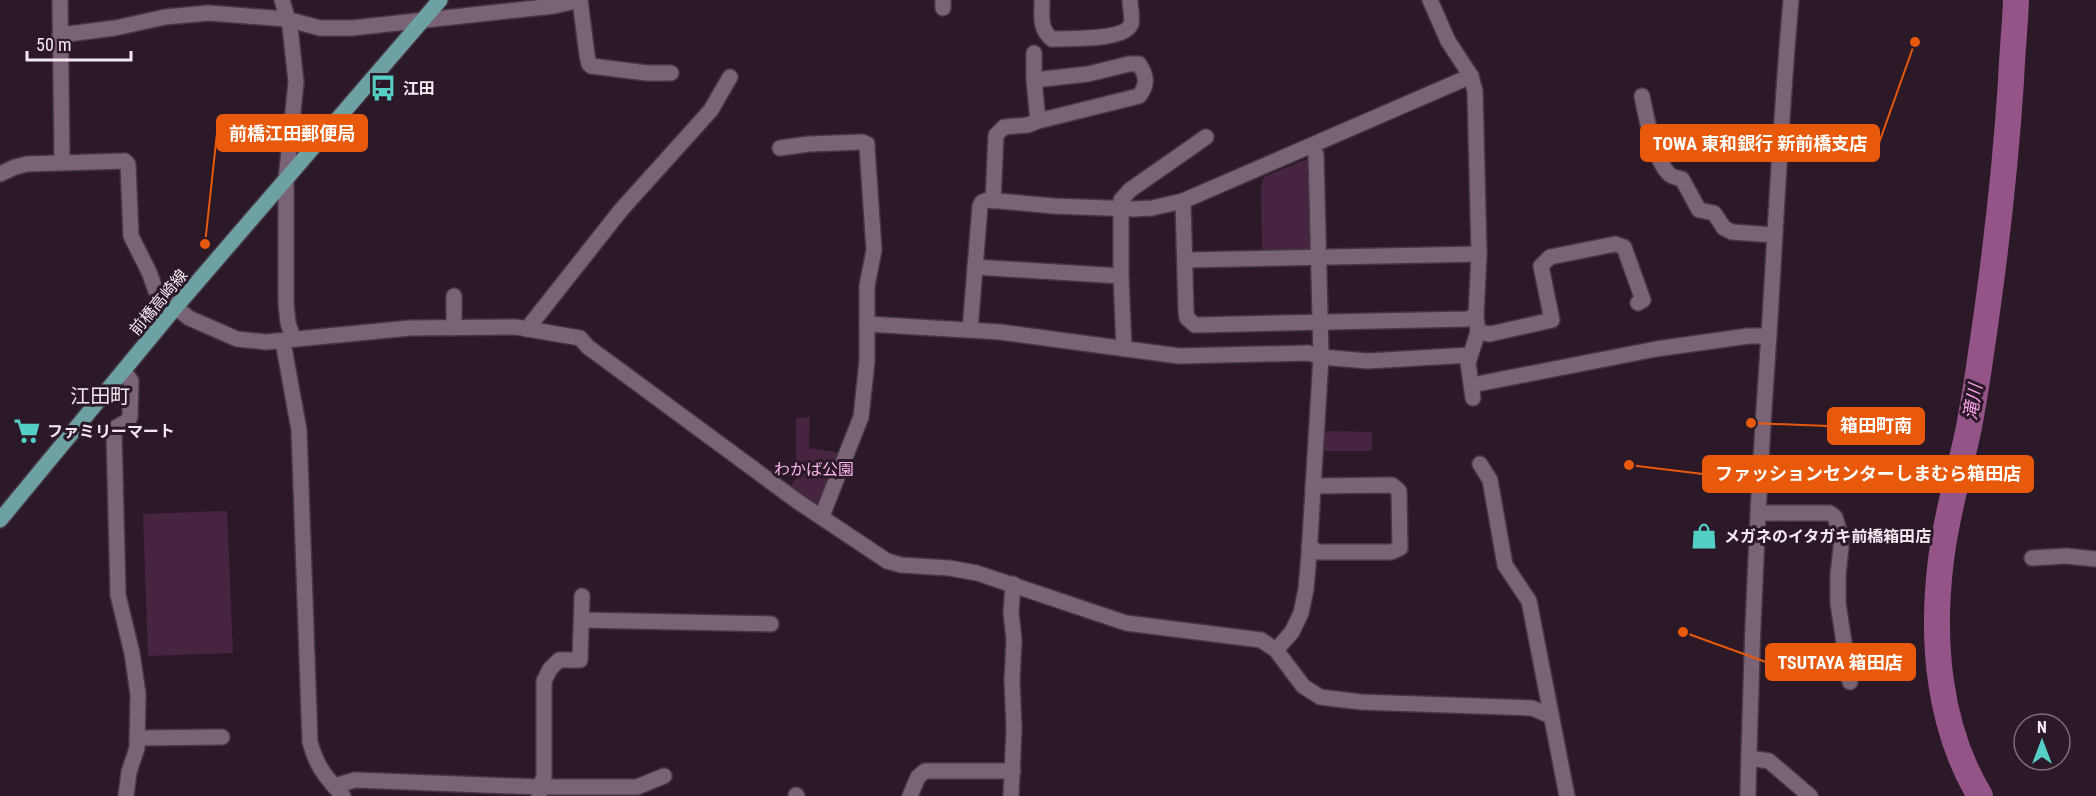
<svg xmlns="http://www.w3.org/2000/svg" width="2096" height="796" font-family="'Roboto Condensed','Noto Sans JP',sans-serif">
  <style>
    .green { fill: #472541 }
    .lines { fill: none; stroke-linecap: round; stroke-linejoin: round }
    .river { stroke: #945488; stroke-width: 26 }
    .minor-casing { stroke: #453642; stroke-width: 18 }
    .major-casing { stroke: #453642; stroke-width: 18 }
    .minor { stroke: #796374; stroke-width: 15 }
    .major { stroke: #6ea1a3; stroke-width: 15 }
    .labels { text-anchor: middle; stroke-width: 6; stroke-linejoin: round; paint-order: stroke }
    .poi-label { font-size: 16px; font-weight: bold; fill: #f5e8f2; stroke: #2b1928; text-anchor: start }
    .street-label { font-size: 16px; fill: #f5e8f2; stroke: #2b1928 }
    .park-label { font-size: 16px; fill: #feb6ef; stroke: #2b1928 }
    .water-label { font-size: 18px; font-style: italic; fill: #fda3ec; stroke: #2b1928 }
    .quarter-label { font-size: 20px; fill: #f5e8f2; stroke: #2b1928 }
    .leader { fill: none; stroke: #e8590c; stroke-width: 2 }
    .callout-dot { fill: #e8590c; stroke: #2b1928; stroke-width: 2 }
    .callout { fill: #e8590c; stroke: #e8590c; stroke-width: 2 }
    .callout-label { font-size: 18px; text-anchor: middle; font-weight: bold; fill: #fff }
  </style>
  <rect width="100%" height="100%" fill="#2b1928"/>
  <g class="green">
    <polygon points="1305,160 1310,163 1313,248 1306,252 1265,252 1262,250 1261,187 1264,177"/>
    <polygon points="810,417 809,448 842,453 818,507 788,489 796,479 796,418"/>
    <polygon points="1323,431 1372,432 1372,451 1322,451"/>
    <polygon points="227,511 233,653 148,656 143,514"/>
  </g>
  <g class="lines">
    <path class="river" d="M 1980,796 C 1938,726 1931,640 1941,560 C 1946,515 1960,471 1969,427 C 1973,405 1977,382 1980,360 C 1994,267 2005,175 2011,81 C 2012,54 2015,27 2016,0"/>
    <g class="minor-casing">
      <g id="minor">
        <polyline points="60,0 62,162"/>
        <polyline points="282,0 290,27 296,82 286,180 286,303 288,323 293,338"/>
        <polyline points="580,0 587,55 589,64 591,66 647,73 671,73"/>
        <path d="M 1042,0 C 1042,15 1039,29 1052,39 C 1068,38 1125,41 1131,24 C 1133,18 1130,7 1130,0"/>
        <polyline points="1430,0 1448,41 1471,76 1475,91 1479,254 1476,316 1478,332 1468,363 1473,398"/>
        <polyline points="943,8 943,0"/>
        <polyline points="60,35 115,28 165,17 209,13 286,19 320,28 352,28 554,6 580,0"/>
        <polyline points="1034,53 1034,80"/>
        <path d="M 1642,96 C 1646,117 1654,159 1669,174 C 1672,177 1678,178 1682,179 L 1699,210 L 1714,213 L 1724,228 L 1732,232 L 1774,235"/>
        <polyline points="780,148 809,144 862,142 867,144 867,147 874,250 867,286 867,361 861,417 822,516"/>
        <polyline points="0,174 15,167 27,164 125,161 128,164 131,236 149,272 156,291 189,318 237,339 266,342 410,328 516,327 580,338 588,347 797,501 887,561 901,565 949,568 977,573 1126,623 1261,640 1276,650 1303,686 1320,697 1361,702 1532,708 1551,716"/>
        <path d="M 993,201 L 996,135 L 1004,127 L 1028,125 L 1038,121 L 1139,96 C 1148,85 1147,76 1139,64 L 1129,64 L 1088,74 L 1034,80 L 1038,121"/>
        <polyline points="1183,201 1186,312 1187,318 1195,325 1467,319 1476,316"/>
        <polyline points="1185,260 1479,254"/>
        <polyline points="975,267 1121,276"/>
        <polyline points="454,296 454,328"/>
        <polyline points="867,324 1000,332 1179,356 1309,353 1321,357 1368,361 1470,355"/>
        <polyline points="527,329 621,210 711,110 730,77"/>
        <polyline points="970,330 980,206 982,202 988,200 1053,206 1134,209 1152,208 1183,201 1471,76"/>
        <polyline points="1478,332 1490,334 1552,320 1541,266 1550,257 1615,244 1624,247 1643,300 1638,303"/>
        <path d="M 283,342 L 299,430 L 310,742 C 317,768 326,777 343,796"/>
        <polyline points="1124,349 1121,276 1121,200 1130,190 1206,137"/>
        <polyline points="124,371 131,381 130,416 129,420 117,427 114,433 118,595 132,653 138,694 137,748 129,772 126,796"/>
        <polyline points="1472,385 1656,349 1748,336 1769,336"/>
        <polyline points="1480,464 1490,480 1505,565 1529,601 1567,796"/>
        <polyline points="1759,513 1830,513 1835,517 1839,530 1841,547 1838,575 1838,603 1850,682"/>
        <polyline points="1309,547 1319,552 1391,552 1400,548 1399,491 1392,485 1313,486"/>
        <polyline points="2032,558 2066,556 2096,559"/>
        <polyline points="582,620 771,624"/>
        <polyline points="1276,650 1292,632 1301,613 1306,589 1309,555 1321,357 1316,155 1313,146"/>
        <polyline points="137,738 222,737"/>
        <polyline points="1749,758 1769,761 1810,796"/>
        <polyline points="334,786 355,780 539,787 637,787 664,776"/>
        <polyline points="796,795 797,796"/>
        <polyline points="539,796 539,787 544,777 544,681 550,669 559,660 580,660 582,596"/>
        <polyline points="910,796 918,777 925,771 1013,771"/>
        <polyline points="1011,796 1014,729 1012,680 1014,640 1011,613 1013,584"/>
        <path d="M 1748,796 C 1751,642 1758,488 1769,334 C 1776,223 1781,111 1791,0"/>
      </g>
    </g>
    <g class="major-casing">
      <polyline id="major" points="0,520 175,308 440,0"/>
    </g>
    <use href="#minor" class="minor"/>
    <use href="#major" class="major"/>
  </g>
  <defs>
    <g id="bus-bare" transform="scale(2.07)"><path d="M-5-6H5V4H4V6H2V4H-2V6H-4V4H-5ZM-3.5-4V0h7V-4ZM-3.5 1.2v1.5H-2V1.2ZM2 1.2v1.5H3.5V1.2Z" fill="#55cec5" stroke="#2b1928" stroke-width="2.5" paint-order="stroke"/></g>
    <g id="supermarket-bare" transform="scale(2.07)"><path d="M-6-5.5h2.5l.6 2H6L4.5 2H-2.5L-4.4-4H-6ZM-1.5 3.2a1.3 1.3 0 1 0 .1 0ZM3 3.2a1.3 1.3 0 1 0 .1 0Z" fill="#55cec5" stroke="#2b1928" stroke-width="2.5" paint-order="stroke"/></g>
    <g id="shop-bare" transform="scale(2.07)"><path d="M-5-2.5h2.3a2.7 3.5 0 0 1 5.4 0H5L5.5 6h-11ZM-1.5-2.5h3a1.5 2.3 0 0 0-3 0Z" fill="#55cec5" stroke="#2b1928" stroke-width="2.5" paint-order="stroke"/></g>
  </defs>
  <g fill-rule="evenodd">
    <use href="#bus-bare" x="383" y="88"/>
    <use href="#supermarket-bare" x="27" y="431"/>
    <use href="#shop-bare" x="1704" y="536"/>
  </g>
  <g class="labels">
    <g class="poi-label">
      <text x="403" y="94">江田</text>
      <text x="47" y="437">ファミリーマート</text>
      <text x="1724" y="542">メガネのイタガキ前橋箱田店</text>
    </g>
    <g class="street-label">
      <text transform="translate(158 302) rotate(-50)" y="6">前橋高崎線</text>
    </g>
    <g class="park-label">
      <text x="814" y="475">わかば公園</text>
    </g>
    <g class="water-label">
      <text transform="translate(1973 402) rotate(-81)" y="6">滝川</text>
    </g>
    <g class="quarter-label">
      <text x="100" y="403">江田町</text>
    </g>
  </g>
  <path class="leader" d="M205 244L217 133M1915 42L1879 143M1751 423L1828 426M1629 465L1703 474M1683 632L1766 662"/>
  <g class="callout-dot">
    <circle cx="205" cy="244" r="6"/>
    <circle cx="1915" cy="42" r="6"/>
    <circle cx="1751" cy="423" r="6"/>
    <circle cx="1629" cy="465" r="6"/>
    <circle cx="1683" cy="632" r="6"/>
  </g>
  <g class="callout">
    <rect x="217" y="115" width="150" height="36" rx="6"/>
    <rect x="1641" y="125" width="238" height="36" rx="6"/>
    <rect x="1828" y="408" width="96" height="36" rx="6"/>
    <rect x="1703" y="456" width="330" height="36" rx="6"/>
    <rect x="1766" y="644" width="149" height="36" rx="6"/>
  </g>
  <g class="callout-label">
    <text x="292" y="140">前橋江田郵便局</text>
    <text x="1760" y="150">TOWA 東和銀行 新前橋支店</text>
    <text x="1876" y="432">箱田町南</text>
    <text x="1868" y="480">ファッションセンターしまむら箱田店</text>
    <text x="1840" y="669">TSUTAYA 箱田店</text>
  </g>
  <g transform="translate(2042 742)"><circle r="28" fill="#2b1928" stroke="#7c6c79" stroke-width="1.5"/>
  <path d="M0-4.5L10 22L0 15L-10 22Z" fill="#55cec5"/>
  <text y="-9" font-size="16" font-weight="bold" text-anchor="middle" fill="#f5e8f2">N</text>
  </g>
  <path d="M27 51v9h104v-9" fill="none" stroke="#f5e8f2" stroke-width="3"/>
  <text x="36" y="51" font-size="18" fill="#f5e8f2" stroke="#2b1928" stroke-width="4.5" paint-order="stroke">50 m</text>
</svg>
